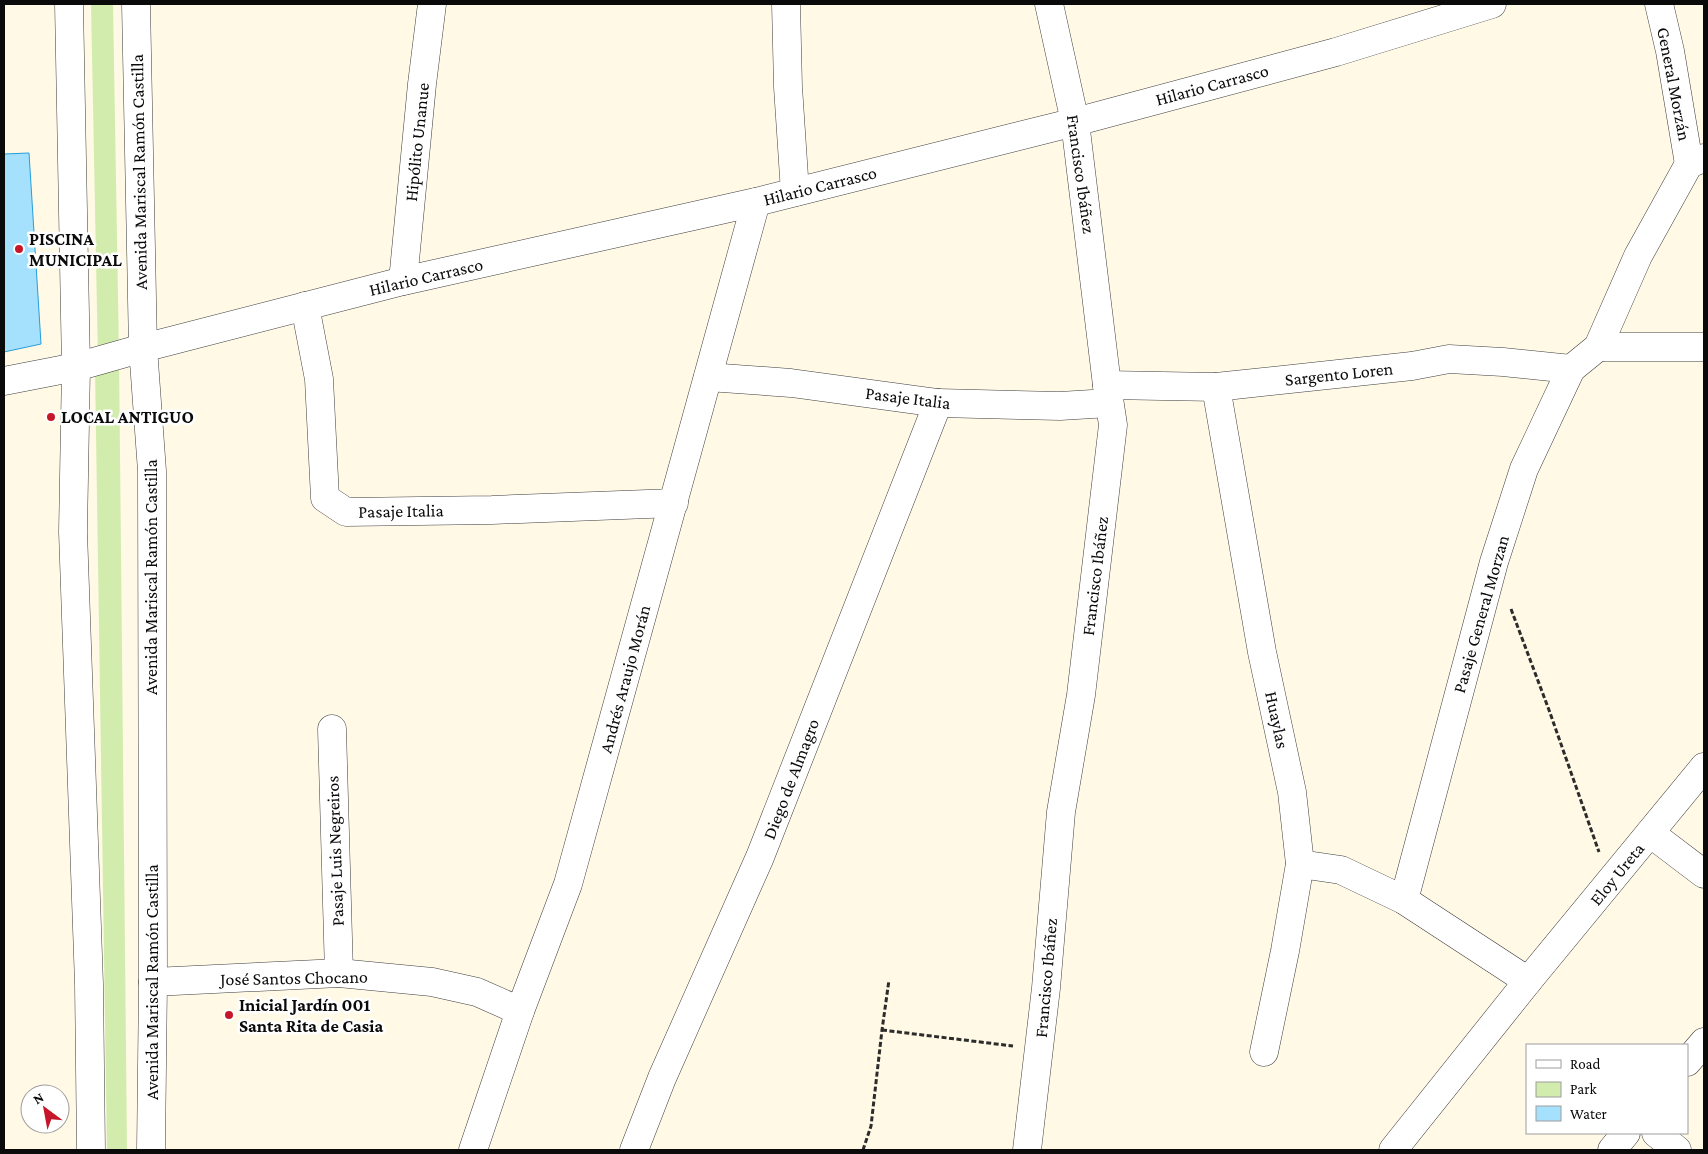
<svg xmlns="http://www.w3.org/2000/svg" width="1708" height="1154" font-family="'Crimson Pro',serif">
  <style>
    .green { fill: #d2ecad }
    .water { fill: #a5e1fc; stroke: #269eda }
    .lines { fill: none; stroke-linecap: round; stroke-linejoin: round }
    .minor-casing { stroke: #3d3d3d; stroke-width: 29 }
    .path { stroke: #2c2c2c; stroke-width: 3; stroke-dasharray: 5 2.5; stroke-linecap: butt }
    .minor { stroke: #fff; stroke-width: 28 }
    .poi-dot { fill: #c5162a; stroke: #fff; stroke-width: 2 }
    .labels { text-anchor: middle; stroke-width: 5; stroke-linejoin: round; paint-order: stroke }
    .street-label { font-size: 18px; fill: #0a0a0a; stroke: #fff }
    .poi-label { font-size: 18px; font-weight: bold; fill: #0a0a0a; stroke: #fff; text-anchor: start }
  </style>
  <rect width="100%" height="100%" fill="#fff9e6"/>
  <polygon class="green" points="91,4 113,4 119,355 127,1150 107,1150 95,367 98,361"/>
  <polygon class="water" points="29,153 41,344 4,352 4,154"/>
  <g class="lines">
    <g class="minor-casing">
      <g id="minor">
        <polyline points="69,4 76,367 73,532 89,984 91,1150"/>
        <polyline points="136,4 143,348 152,471 153,982 151,1150"/>
        <polyline points="786,4 788,87 795,192"/>
        <polyline points="1659,4 1670,51 1689,164"/>
        <polyline points="403,281 422,84 432,4"/>
        <polyline points="305,306 319,379 325,498 346,512 492,510 674,503"/>
        <polyline points="1598,347 1704,347"/>
        <polyline points="708,377 791,383 938,403 1060,406 1109,403"/>
        <polyline points="4,381 76,367 143,348 403,281 756,202 1075,122 1336,52 1492,4"/>
        <polyline points="1107,385 1216,387 1412,366 1449,359 1503,362 1571,369"/>
        <polyline points="1216,387 1262,652 1292,792 1300,864 1285,951 1264,1052"/>
        <polyline points="332,729 339,973"/>
        <polyline points="1650,833 1704,874"/>
        <polyline points="1300,864 1341,870 1404,900 1528,981"/>
        <polyline points="1404,900 1494,562 1524,469 1571,369 1598,347 1638,256 1689,164 1704,158"/>
        <polyline points="153,982 339,973 432,982 477,992 520,1011"/>
        <polyline points="1687,1062 1704,1042"/>
        <polyline points="1656,1133 1677,1150"/>
        <polyline points="473,1150 520,1011 568,884 756,202"/>
        <polyline points="634,1150 662,1078 760,857 938,403"/>
        <polyline points="1027,1150 1046,988 1061,812 1081,695 1113,425 1107,385 1075,122 1049,4"/>
        <polyline points="1393,1150 1528,981 1704,767"/>
        <polyline points="1612,1150 1626,1133"/>
      </g>
    </g>
    <g class="path">
      <polyline points="1511,609 1549,710 1599,852"/>
      <polyline points="882,1030 1013,1046"/>
      <polyline points="863,1150 871,1126 882,1030 889,980"/>
    </g>
    <use href="#minor" class="minor"/>
  </g>
  <g class="poi-dot">
    <circle cx="19" cy="249" r="5"/>
    <circle cx="51" cy="417" r="5"/>
    <circle cx="229" cy="1015" r="5"/>
  </g>
  <g class="labels">
    <g class="street-label">
      <text transform="translate(1674 84) rotate(79)" y="6">General Morzán</text>
      <text transform="translate(1212 85) rotate(-15)" y="6">Hilario Carrasco</text>
      <text transform="translate(417 142) rotate(-84)" y="6">Hipólito Unanue</text>
      <text transform="translate(139 172) rotate(-91)" y="6">Avenida Mariscal Ramón Castilla</text>
      <text transform="translate(1081 174) rotate(82)" y="6">Francisco Ibáñez</text>
      <text transform="translate(820 186) rotate(-14)" y="6">Hilario Carrasco</text>
      <text transform="translate(426 277) rotate(-13)" y="6">Hilario Carrasco</text>
      <text transform="translate(1339 374) rotate(-6)" y="6">Sargento Loren</text>
      <text transform="translate(908 398) rotate(7)" y="6">Pasaje Italia</text>
      <text transform="translate(401 511) rotate(-1)" y="6">Pasaje Italia</text>
      <text transform="translate(1095 576) rotate(-83)" y="6">Francisco Ibáñez</text>
      <text transform="translate(151 577) rotate(-90)" y="6">Avenida Mariscal Ramón Castilla</text>
      <text transform="translate(1481 614) rotate(-74)" y="6">Pasaje General Morzan</text>
      <text transform="translate(625 679) rotate(-75)" y="6">Andrés Araujo Morán</text>
      <text transform="translate(1277 720) rotate(78)" y="6">Huaylas</text>
      <text transform="translate(791 779) rotate(-69)" y="6">Diego de Almagro</text>
      <text transform="translate(335 851) rotate(-92)" y="6">Pasaje Luis Negreiros</text>
      <text transform="translate(1617 874) rotate(-51)" y="6">Eloy Ureta</text>
      <text transform="translate(294 978) rotate(-1)" y="6">José Santos Chocano</text>
      <text transform="translate(1046 978) rotate(-85)" y="6">Francisco Ibáñez</text>
      <text transform="translate(152 982) rotate(-90)" y="6">Avenida Mariscal Ramón Castilla</text>
    </g>
    <g class="poi-label">
      <text x="29" y="245">PISCINA<tspan x="29" dy="21">MUNICIPAL</tspan></text>
      <text x="61" y="423">LOCAL ANTIGUO</text>
      <text x="239" y="1011">Inicial Jardín 001<tspan x="239" dy="21">Santa Rita de Casia</tspan></text>
    </g>
  </g>
  <rect width="1708" height="1154" fill="none" stroke="#0a0a0a" stroke-width="10"/>
  <rect x="1526" y="1044" width="162" height="90" fill="#ffffff" stroke="#9d9d9d"/>
  <rect x="1536" y="1060" width="25" height="8" fill="#ffffff" stroke="#9d9d9d"/>
  <text x="1570" y="1069" font-size="15" fill="#0a0a0a">Road</text>
  <rect x="1536" y="1082" width="25" height="15" fill="#d2ecad" stroke="#9d9d9d"/>
  <text x="1570" y="1094" font-size="15" fill="#0a0a0a">Park</text>
  <rect x="1536" y="1106" width="25" height="15" fill="#a5e1fc" stroke="#9d9d9d"/>
  <text x="1570" y="1119" font-size="15" fill="#0a0a0a">Water</text>
  <g transform="translate(45 1109) rotate(328)"><circle r="24" fill="#ffffff" stroke="#9d9d9d"/>
  <path d="M0-4L9 19L0 12L-9 19Z" fill="#c5162a"/>
  <text y="-8" font-size="14" font-weight="bold" text-anchor="middle" fill="#0a0a0a">N</text>
  </g>
</svg>
